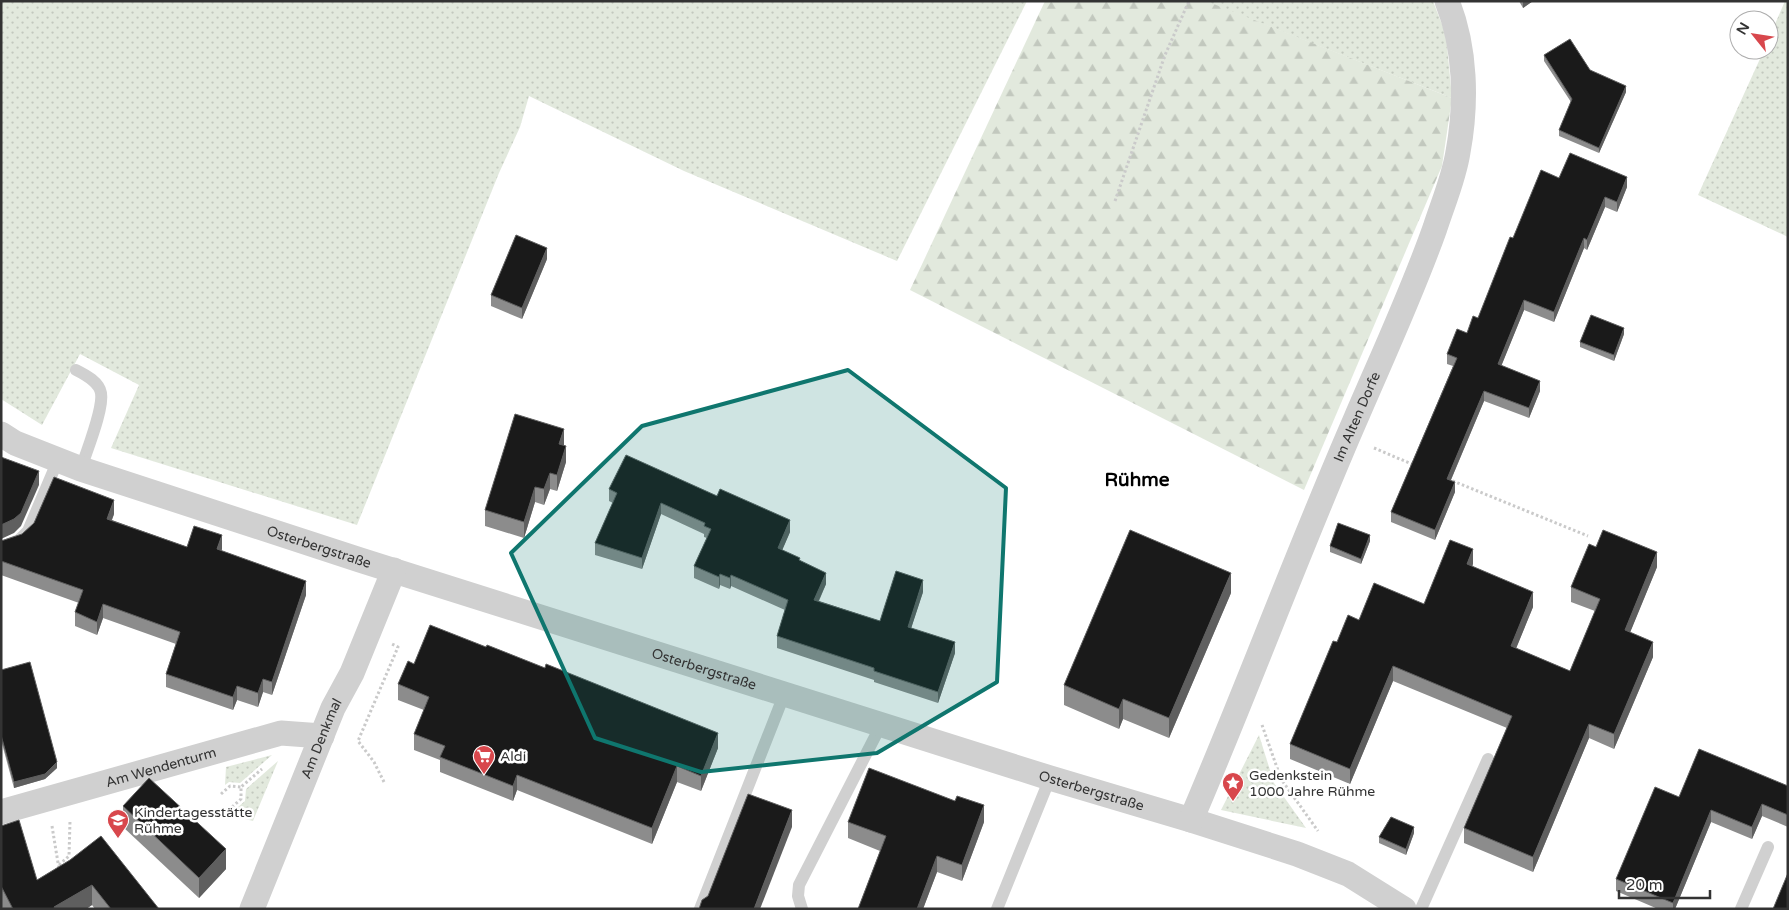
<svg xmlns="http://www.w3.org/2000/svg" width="1789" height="910" font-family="'Varela Round',sans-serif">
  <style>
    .grass { fill: url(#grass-dots) }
    .forest { fill: url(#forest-firs) }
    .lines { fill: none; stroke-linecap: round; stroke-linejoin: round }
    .path { stroke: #cacaca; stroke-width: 3; stroke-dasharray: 2.5 2.5; stroke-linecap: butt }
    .lane { stroke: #d0d0d0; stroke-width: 12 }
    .street { stroke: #d0d0d0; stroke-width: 25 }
    .wall { fill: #8c8c8c }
    .shaded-wall { fill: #5f5f5f }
    .building { fill: #1a1a1a; stroke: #5f5f5f }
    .marked { fill: #0f766e; fill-opacity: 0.2; stroke: #0f766e; stroke-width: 4; stroke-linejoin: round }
    .labels { text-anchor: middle; stroke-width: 5; stroke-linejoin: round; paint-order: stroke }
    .street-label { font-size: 14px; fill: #333; stroke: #fff }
    .poi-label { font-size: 14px; fill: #333; stroke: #fff; text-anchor: start }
    .district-label { font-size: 19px; font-weight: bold; fill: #000; stroke: #fff }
  </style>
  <defs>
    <pattern id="grass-dots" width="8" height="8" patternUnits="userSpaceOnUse" patternTransform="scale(1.25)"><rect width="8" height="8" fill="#e2e9dd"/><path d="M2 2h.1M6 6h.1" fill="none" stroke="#c2c8be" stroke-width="1.8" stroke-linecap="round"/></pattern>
    <pattern id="forest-firs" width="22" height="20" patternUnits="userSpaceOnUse" patternTransform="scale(1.25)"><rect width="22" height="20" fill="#e2e9dd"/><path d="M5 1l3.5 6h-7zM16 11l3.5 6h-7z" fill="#c2c8be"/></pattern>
  </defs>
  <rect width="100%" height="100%" fill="#fff"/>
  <g class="grass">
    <polygon points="1,1 1027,1 897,261 684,171 529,96 520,127 499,173 357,525 111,448 139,385 80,354 42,425 1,399"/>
    <polygon points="1204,1 1433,1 1446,35 1452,98"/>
    <polygon points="1785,1 1788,1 1788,237 1698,195 1764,50 1769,50 1769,38"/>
    <polygon points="1259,735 1274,783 1306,828 1221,810"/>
    <polygon points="272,755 240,783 229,782 225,785 226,767"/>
    <polygon points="278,761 253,821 245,819 238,807 245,801 246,789"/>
  </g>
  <polygon class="forest" points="1045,1 1206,1 1452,98 1442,166 1304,490 910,290"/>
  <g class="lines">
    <g class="path">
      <polyline points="1115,201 1165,55 1189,1"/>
      <polyline points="1374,448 1414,465"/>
      <polyline points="1448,479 1588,536"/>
      <polyline points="1262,725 1281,779 1318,831"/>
      <polyline points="384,782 374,762 358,741 398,647 392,644"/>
      <polyline points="221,794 230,786 241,787"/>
      <polyline points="232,807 241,799 241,787 262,769"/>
      <polyline points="52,826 59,869"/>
      <polyline points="59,865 69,856 70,821"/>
    </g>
    <g class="lane">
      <path d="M 76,370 C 86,375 99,382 101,393 C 104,409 86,452 81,469"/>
      <polyline points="1,547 19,540 28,531 58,460"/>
      <polyline points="700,909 784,695"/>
      <polyline points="802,909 798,896 799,885 881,725"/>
      <polyline points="997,909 1050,778"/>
      <polyline points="1421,909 1488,759"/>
      <polyline points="1741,909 1768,847"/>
    </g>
    <g class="street">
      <path id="s1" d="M 1,434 L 15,443 L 81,469 L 360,560 L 1050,778 L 1191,820 L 1297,854 L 1348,874 L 1404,909"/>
      <path id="s2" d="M 1,812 L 281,733 L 322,736"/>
      <path id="s3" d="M 1191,820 C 1248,687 1298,551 1356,418 C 1383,355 1412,293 1435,228 C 1443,203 1454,178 1458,152 C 1467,103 1466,48 1447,1"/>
      <path id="s4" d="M 252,909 L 333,708 L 352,673 L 394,570"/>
    </g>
  </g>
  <g class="wall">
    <polygon points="1519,1 1533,1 1523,8"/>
    <polygon points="1544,55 1590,70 1626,92 1599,153 1559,136 1559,130 1571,102 1544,61"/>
    <polygon points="1559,178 1627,187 1617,212 1605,207 1587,250 1584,248 1554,322 1524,310 1501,366 1540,391 1529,418 1484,401 1451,480 1455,492 1435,540 1391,522 1391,512 1453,366 1447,364 1447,354 1467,333 1478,318 1513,238"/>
    <polygon points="547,259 522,319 491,306 491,295"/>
    <polygon points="1624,334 1614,361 1580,347 1580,342"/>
    <polygon points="564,446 566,462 557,491 550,489 544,505 535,502 524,538 485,526 485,510"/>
    <polygon points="609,489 790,532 782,550 800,561 826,584 819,601 880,621 923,592 911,628 955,653 938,703 874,682 874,680 777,648 777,636 785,610 731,586 730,589 720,585 719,589 694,578 694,566 707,538 704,537 704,534 661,514 642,569 595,555 595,543 613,503 609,501"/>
    <polygon points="114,514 112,520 187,547 222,549 221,551 306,595 272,695 263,692 258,707 237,700 233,710 166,687 166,674 176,644 103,618 97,635 75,626 75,612 79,603 1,575 1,541"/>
    <polygon points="1370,541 1361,564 1330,552 1330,546"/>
    <polygon points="1596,547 1657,567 1630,632 1653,657 1614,749 1589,738 1533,872 1464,843 1464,828 1507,728 1393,681 1350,784 1290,759 1290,744 1337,642 1424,604 1473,564 1472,567 1533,607 1516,648 1570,671 1595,611 1571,602 1571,587"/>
    <polygon points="1231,593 1169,738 1123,719 1119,729 1064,705 1064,685"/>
    <polygon points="414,664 718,748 701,791 677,782 652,844 517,790 513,801 440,772 440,760 414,750 414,734 424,710 398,700 398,684"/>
    <polygon points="1,670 57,768 45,779 14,788 1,740"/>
    <polygon points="1788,786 1788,827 1762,816 1752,839 1711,822 1675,909 1658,909 1616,891 1616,879 1679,797"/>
    <polygon points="123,806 226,869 199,898 123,827"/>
    <polygon points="848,822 984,822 962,881 937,872 923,909 858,909 880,851 848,838"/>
    <polygon points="1,826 37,880 70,860 159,909 95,909 92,905 86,909 3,909 1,906"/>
    <polygon points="1414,833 1406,855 1379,843 1379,837"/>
  </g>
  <g class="shaded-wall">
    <polygon points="1523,1 1533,1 1523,8"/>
    <polygon points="1626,86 1626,92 1599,153 1599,148"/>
    <polygon points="1627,177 1627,187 1617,212 1617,202"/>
    <polygon points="1605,197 1605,207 1587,250 1587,240"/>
    <polygon points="1584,238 1584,248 1554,322 1554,312"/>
    <polygon points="547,248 547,259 522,319 522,308"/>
    <polygon points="1524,300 1524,310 1498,374 1498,364"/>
    <polygon points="1624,328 1624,334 1614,361 1614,355"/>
    <polygon points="1540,381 1540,391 1529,418 1529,408"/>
    <polygon points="1484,391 1484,401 1447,489 1447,479"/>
    <polygon points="564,429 564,445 559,460 559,444"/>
    <polygon points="566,446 566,462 557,491 557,475"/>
    <polygon points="39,471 39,485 21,526 14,533 1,539 1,525"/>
    <polygon points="550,473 550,489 544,505 544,489"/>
    <polygon points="1455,482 1455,492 1435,540 1435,530"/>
    <polygon points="535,487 535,502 524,538 524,522"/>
    <polygon points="114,500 114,514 107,532 107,519"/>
    <polygon points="661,503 661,514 642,569 642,558"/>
    <polygon points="790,520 790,532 778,560 778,548"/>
    <polygon points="222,535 222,549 217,563 217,549"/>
    <polygon points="1370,535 1370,541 1361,564 1361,559"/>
    <polygon points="1473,549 1473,564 1467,579 1467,564"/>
    <polygon points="1657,552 1657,567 1625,645 1625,630"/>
    <polygon points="826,573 826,584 814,611 814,600"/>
    <polygon points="1231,573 1231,593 1169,738 1169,718"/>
    <polygon points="720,574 720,585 719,589 719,577"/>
    <polygon points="731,575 731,586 730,589 730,578"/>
    <polygon points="923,580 923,592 908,638 908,627"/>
    <polygon points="306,581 306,595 272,695 272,682"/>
    <polygon points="1533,592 1533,607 1511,661 1511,646"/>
    <polygon points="103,604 103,618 97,635 97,622"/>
    <polygon points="955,642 955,653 938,703 938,692"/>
    <polygon points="1653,642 1653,657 1614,749 1614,734"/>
    <polygon points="1393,666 1393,681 1350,784 1350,769"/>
    <polygon points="263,679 263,692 258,707 258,693"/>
    <polygon points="237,686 237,700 233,710 233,697"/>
    <polygon points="1123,699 1123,719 1119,729 1119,709"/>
    <polygon points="1589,724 1589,738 1533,872 1533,857"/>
    <polygon points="718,733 718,748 701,791 701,776"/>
    <polygon points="57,762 57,768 45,779 14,788 14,782"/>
    <polygon points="677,766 677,782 652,844 652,828"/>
    <polygon points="517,775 517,790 513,801 513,786"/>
    <polygon points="1762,804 1762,816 1752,839 1752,827"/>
    <polygon points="984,805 984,822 962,881 962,865"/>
    <polygon points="792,810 792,827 760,909 754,909"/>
    <polygon points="1711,810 1711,822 1675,909 1673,909 1673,903"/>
    <polygon points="1414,827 1414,833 1406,855 1406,849"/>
    <polygon points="226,849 226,869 199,898 199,878"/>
    <polygon points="937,856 937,872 923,909 917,909"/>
    <polygon points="92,885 92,905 86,909 54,909 54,907"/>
  </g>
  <g class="building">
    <polygon points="1570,39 1590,70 1626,86 1599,148 1559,130 1572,99 1544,55"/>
    <polygon points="1570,153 1627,177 1617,202 1605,197 1587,240 1584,238 1554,312 1524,300 1498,364 1540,381 1529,408 1484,391 1447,479 1455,482 1435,530 1391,512 1457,358 1447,354 1457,329 1467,333 1473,316 1478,318 1510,237 1513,238 1541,170 1559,178"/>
    <polygon points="516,235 547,248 522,308 491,295"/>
    <polygon points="1591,315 1624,328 1614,355 1580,342"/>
    <polygon points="515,414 564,429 559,444 566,446 557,475 550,473 544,489 535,487 524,522 485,510"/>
    <polygon points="626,455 717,496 720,489 790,520 778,548 800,558 799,560 826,573 814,600 880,621 896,571 923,580 908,627 955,642 938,692 874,671 874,668 777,636 788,600 731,575 730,578 720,574 719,577 694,566 711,529 704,526 705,523 661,503 642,558 595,543 617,493 609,489"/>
    <polygon points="1,457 39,471 21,513 14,519 1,525"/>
    <polygon points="54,477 114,500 107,519 187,547 194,526 222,535 217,549 306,581 272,682 263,679 258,693 237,686 233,697 166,674 180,632 103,604 97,622 75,612 83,590 1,561 1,541 22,534 34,523"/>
    <polygon points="1338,523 1370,535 1361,559 1330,546"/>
    <polygon points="1130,530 1231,573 1169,718 1123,699 1119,709 1064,685"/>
    <polygon points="1603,530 1657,552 1625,630 1653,642 1614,734 1589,724 1533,857 1464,828 1512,716 1393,666 1350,769 1290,744 1333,641 1337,642 1348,615 1359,620 1374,583 1424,604 1450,540 1473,549 1467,564 1533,592 1511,646 1570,671 1600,599 1571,587 1589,544 1596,547"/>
    <polygon points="430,625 486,647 487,645 545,668 546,664 718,733 701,776 677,766 652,828 517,775 513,786 440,757 445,746 414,734 429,697 398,684 408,661 414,664"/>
    <polygon points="30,662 57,762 45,774 14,782 1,735 1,670"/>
    <polygon points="1699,749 1788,786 1788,815 1762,804 1752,827 1711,810 1673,903 1616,879 1655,787 1679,797"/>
    <polygon points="869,768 955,801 957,796 984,805 962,865 937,856 917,909 858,909 886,836 848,822"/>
    <polygon points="149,778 226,849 199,878 123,806"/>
    <polygon points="748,794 792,810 754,909 699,909 702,900 708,896"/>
    <polygon points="1391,817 1414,827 1406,849 1379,837"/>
    <polygon points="19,820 37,880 70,860 101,836 159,909 111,909 92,885 54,907 55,909 13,909 1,886 1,826"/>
    <polygon points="1788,873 1788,909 1773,909"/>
  </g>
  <path class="marked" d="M 848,370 L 1006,488 L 997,682 L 877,753 L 701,772 L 595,738 L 511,553 L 642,426 Z"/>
  <defs>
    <g id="supermarket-pin" transform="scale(1.125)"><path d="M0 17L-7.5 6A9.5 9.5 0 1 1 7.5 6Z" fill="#d8474c" stroke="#fff"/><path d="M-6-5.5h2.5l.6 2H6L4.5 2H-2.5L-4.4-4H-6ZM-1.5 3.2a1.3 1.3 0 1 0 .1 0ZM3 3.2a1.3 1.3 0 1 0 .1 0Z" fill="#fff"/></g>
    <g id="sight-pin" transform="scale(1.125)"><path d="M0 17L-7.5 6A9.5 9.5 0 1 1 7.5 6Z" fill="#d8474c" stroke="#fff"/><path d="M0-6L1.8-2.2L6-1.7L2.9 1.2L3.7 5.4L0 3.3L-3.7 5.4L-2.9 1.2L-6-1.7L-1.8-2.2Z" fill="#fff"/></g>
    <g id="school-pin" transform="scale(1.125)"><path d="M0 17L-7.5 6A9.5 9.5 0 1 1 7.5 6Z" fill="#d8474c" stroke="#fff"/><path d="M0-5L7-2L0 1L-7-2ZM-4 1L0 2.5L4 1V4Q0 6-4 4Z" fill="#fff"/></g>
  </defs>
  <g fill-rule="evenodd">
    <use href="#supermarket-pin" x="484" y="756"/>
    <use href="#sight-pin" x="1233" y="783"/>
    <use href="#school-pin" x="118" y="820"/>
  </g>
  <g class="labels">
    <g class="street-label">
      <text dy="5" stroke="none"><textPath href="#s3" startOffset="436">Im Alten Dorfe</textPath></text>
      <text dy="5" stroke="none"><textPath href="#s1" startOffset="338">Osterbergstraße</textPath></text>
      <text dy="5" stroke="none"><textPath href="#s1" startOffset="742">Osterbergstraße</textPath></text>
      <text dy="5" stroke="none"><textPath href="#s4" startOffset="184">Am Denkmal</textPath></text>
      <text dy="5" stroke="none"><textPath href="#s2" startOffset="166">Am Wendenturm</textPath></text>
      <text dy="5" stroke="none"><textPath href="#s1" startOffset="1148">Osterbergstraße</textPath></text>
    </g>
    <g class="poi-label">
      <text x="500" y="761">Aldi</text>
      <text x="1249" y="780">Gedenkstein<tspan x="1249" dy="16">1000 Jahre Rühme</tspan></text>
      <text x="134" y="817">Kindertagesstätte<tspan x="134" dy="16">Rühme</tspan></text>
    </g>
    <g class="district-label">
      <text x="1137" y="486">Rühme</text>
    </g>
  </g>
  <rect width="1789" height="910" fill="none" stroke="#333333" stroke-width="5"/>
  <g transform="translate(1754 35) rotate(300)"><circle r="24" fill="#ffffff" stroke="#adadad"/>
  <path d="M0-4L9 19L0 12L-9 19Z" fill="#d8474c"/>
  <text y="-8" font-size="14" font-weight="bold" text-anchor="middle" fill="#333333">N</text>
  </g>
  <path d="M1619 890v8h91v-8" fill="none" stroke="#333333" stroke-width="2.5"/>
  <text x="1626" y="890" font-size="15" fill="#333333" stroke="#ffffff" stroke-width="4" paint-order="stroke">20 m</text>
</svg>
